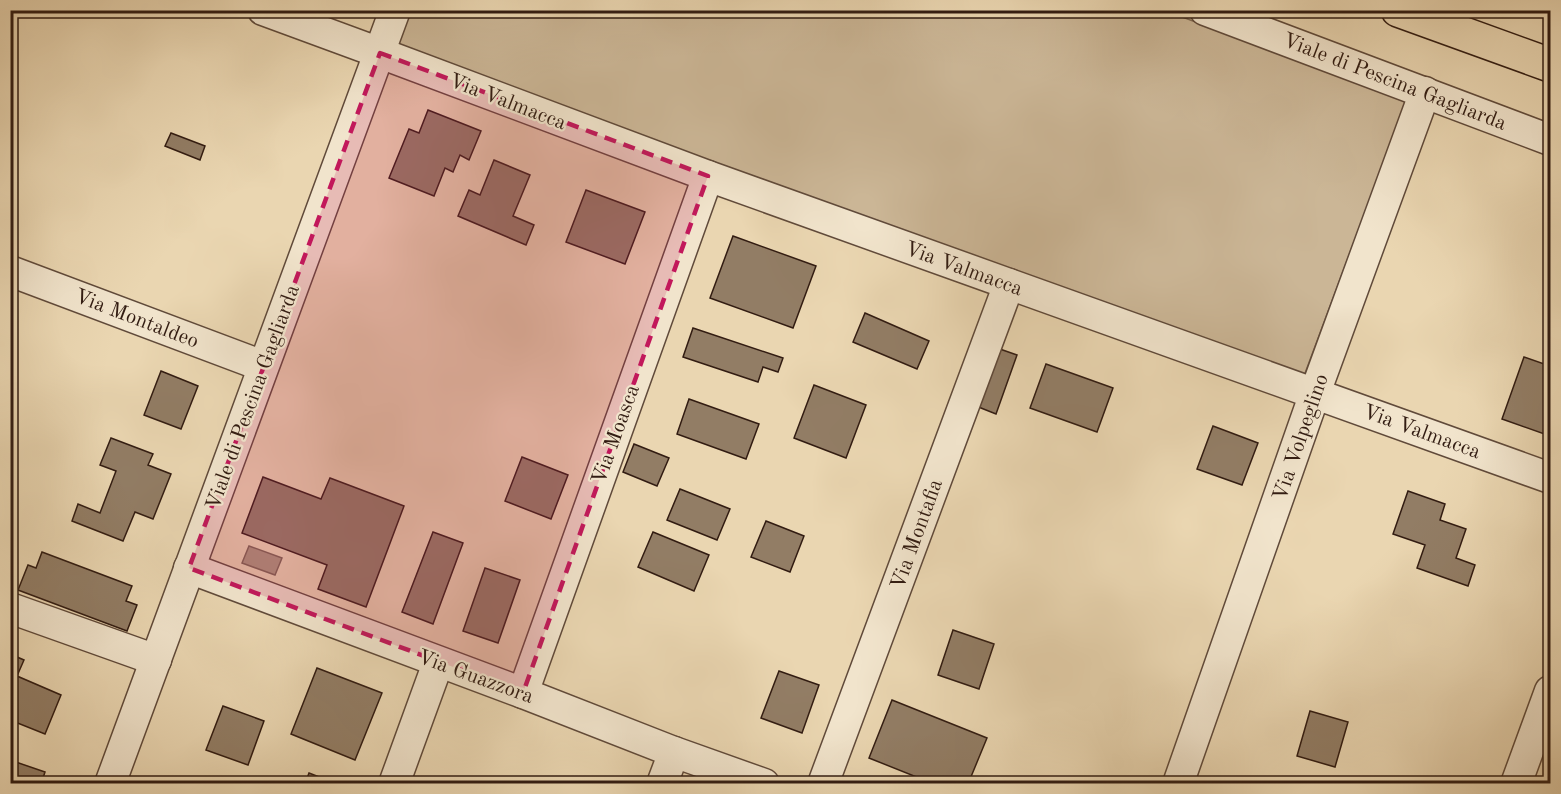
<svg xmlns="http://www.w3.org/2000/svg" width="1561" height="794" font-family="'Old Standard TT',serif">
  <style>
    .green { fill: #cbb696; stroke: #7e6954; stroke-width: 1.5 }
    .water { fill: #ab977b; stroke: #7b6651; stroke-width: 1.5 }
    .building { fill: #927d65; stroke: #321c12; stroke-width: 1.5 }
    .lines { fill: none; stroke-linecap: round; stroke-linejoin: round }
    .minor-casing { stroke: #604a3a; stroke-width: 33 }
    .motorway-casing { stroke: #321c12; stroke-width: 36 }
    .minor { stroke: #f1e4cc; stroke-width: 30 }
    .motorway { stroke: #ead6b1; stroke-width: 33 }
    .marked { fill: #c2185b; fill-opacity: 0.2; stroke: #c2185b; stroke-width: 4.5; stroke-dasharray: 12 8; stroke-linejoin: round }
    .labels { text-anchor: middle; stroke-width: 4.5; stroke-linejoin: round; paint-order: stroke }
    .street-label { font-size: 21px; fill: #321c12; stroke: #f1e4cc }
  </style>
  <rect width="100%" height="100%" fill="#ead6b1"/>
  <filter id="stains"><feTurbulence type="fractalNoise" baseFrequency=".00333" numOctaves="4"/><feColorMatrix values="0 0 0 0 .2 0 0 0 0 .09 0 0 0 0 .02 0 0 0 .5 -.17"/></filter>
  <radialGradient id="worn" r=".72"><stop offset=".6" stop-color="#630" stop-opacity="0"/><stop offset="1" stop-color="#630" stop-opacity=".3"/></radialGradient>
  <polygon class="green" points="409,10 1166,11 1407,100 1304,376 396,47"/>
  <polygon class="water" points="249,546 282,558 275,575 242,563"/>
  <g class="building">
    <polygon points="428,110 481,131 469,160 460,155 453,172 445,168 434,196 389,178 409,129 419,133"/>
    <polygon points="171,133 205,146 200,160 165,146"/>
    <polygon points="494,160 530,175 513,216 534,225 526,245 458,216 469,190 480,195"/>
    <polygon points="586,190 645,212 625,264 566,242"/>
    <polygon points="733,236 816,266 793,328 710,298"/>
    <polygon points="865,313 929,341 917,369 853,342"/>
    <polygon points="693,328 783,358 778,372 763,367 758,382 683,357"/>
    <polygon points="997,348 1017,355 996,414 976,406"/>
    <polygon points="1524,357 1550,366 1550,436 1502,419"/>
    <polygon points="1046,364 1113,388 1097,432 1030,408"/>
    <polygon points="161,371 198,386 181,429 144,415"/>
    <polygon points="814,385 866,405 846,458 794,438"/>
    <polygon points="689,399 759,424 746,459 677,434"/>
    <polygon points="1213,426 1258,443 1242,485 1197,469"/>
    <polygon points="111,438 153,454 148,465 171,474 153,519 135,512 123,541 72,521 78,504 100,513 116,471 100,465"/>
    <polygon points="634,444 669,458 657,486 623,472"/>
    <polygon points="522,457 568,475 551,519 505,501"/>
    <polygon points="263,477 321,499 330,478 404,506 366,607 318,589 327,565 242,533"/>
    <polygon points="680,489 730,509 717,540 667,520"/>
    <polygon points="1408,491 1445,504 1440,520 1466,529 1456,558 1475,565 1468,586 1417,568 1425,545 1393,534"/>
    <polygon points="766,521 804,536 790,572 751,557"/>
    <polygon points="433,532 463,543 433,624 402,612"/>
    <polygon points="653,532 709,555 694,591 638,567"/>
    <polygon points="42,552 132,586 126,601 137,605 127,631 18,590 28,565 36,568"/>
    <polygon points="485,568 520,580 498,643 463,631"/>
    <polygon points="953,630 994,644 979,689 938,675"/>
    <polygon points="10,654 24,660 17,676 61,695 45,734 10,720"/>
    <polygon points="317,668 382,693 355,760 291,734"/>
    <polygon points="779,671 819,685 802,733 761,718"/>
    <polygon points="892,700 987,738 968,784 934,784 869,758"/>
    <polygon points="223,706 264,721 248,765 206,750"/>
    <polygon points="1310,711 1348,722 1335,767 1297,756"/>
    <polygon points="10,760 45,772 41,784 10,784"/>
    <polygon points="309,773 337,784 305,784"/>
  </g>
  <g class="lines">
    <g class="minor-casing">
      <g id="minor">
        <polyline points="263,10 380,53 708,176 1550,478"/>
        <polyline points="1205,10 1550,140"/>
        <polyline points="10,271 263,366"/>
        <polyline points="189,568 523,693 674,752 764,784"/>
        <polyline points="10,608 156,660"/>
        <polyline points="523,693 708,176"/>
        <polyline points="110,784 395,10"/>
        <polyline points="394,784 438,663"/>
        <polyline points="662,784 674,752"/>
        <polyline points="823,784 1009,284"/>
        <polyline points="1178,784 1315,393 1425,92"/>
        <polyline points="1516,784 1550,691"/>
      </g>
    </g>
    <g class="motorway-casing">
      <polyline id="motorway" points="1398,10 1550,65"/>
    </g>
    <use href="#minor" class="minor"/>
    <use href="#motorway" class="motorway"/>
  </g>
  <path class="marked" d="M 380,53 L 708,176 L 523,693 L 189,568 Z"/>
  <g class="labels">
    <g class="street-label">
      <text transform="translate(1395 81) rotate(21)" y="7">Viale di Pescina Gagliarda</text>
      <text transform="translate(508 101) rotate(21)" y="7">Via Valmacca</text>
      <text transform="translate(964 268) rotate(20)" y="7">Via Valmacca</text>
      <text transform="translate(137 318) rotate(21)" y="7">Via Montaldeo</text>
      <text transform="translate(252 397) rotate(-70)" y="7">Viale di Pescina Gagliarda</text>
      <text transform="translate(1422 431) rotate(20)" y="7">Via Valmacca</text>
      <text transform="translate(615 434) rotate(-70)" y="7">Via Moasca</text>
      <text transform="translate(1300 437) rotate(-71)" y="7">Via Volpeglino</text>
      <text transform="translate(916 534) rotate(-70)" y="7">Via Montafia</text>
      <text transform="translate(476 676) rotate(20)" y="7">Via Guazzora</text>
    </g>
  </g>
  <rect width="1561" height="794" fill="none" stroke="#ead6b1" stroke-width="36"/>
  <rect x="12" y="12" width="1537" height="770" fill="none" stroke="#321c12" stroke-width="3"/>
  <rect x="18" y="18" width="1525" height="758" fill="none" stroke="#321c12" stroke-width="1.5"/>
  <rect width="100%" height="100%" filter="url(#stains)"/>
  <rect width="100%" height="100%" fill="url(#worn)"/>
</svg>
